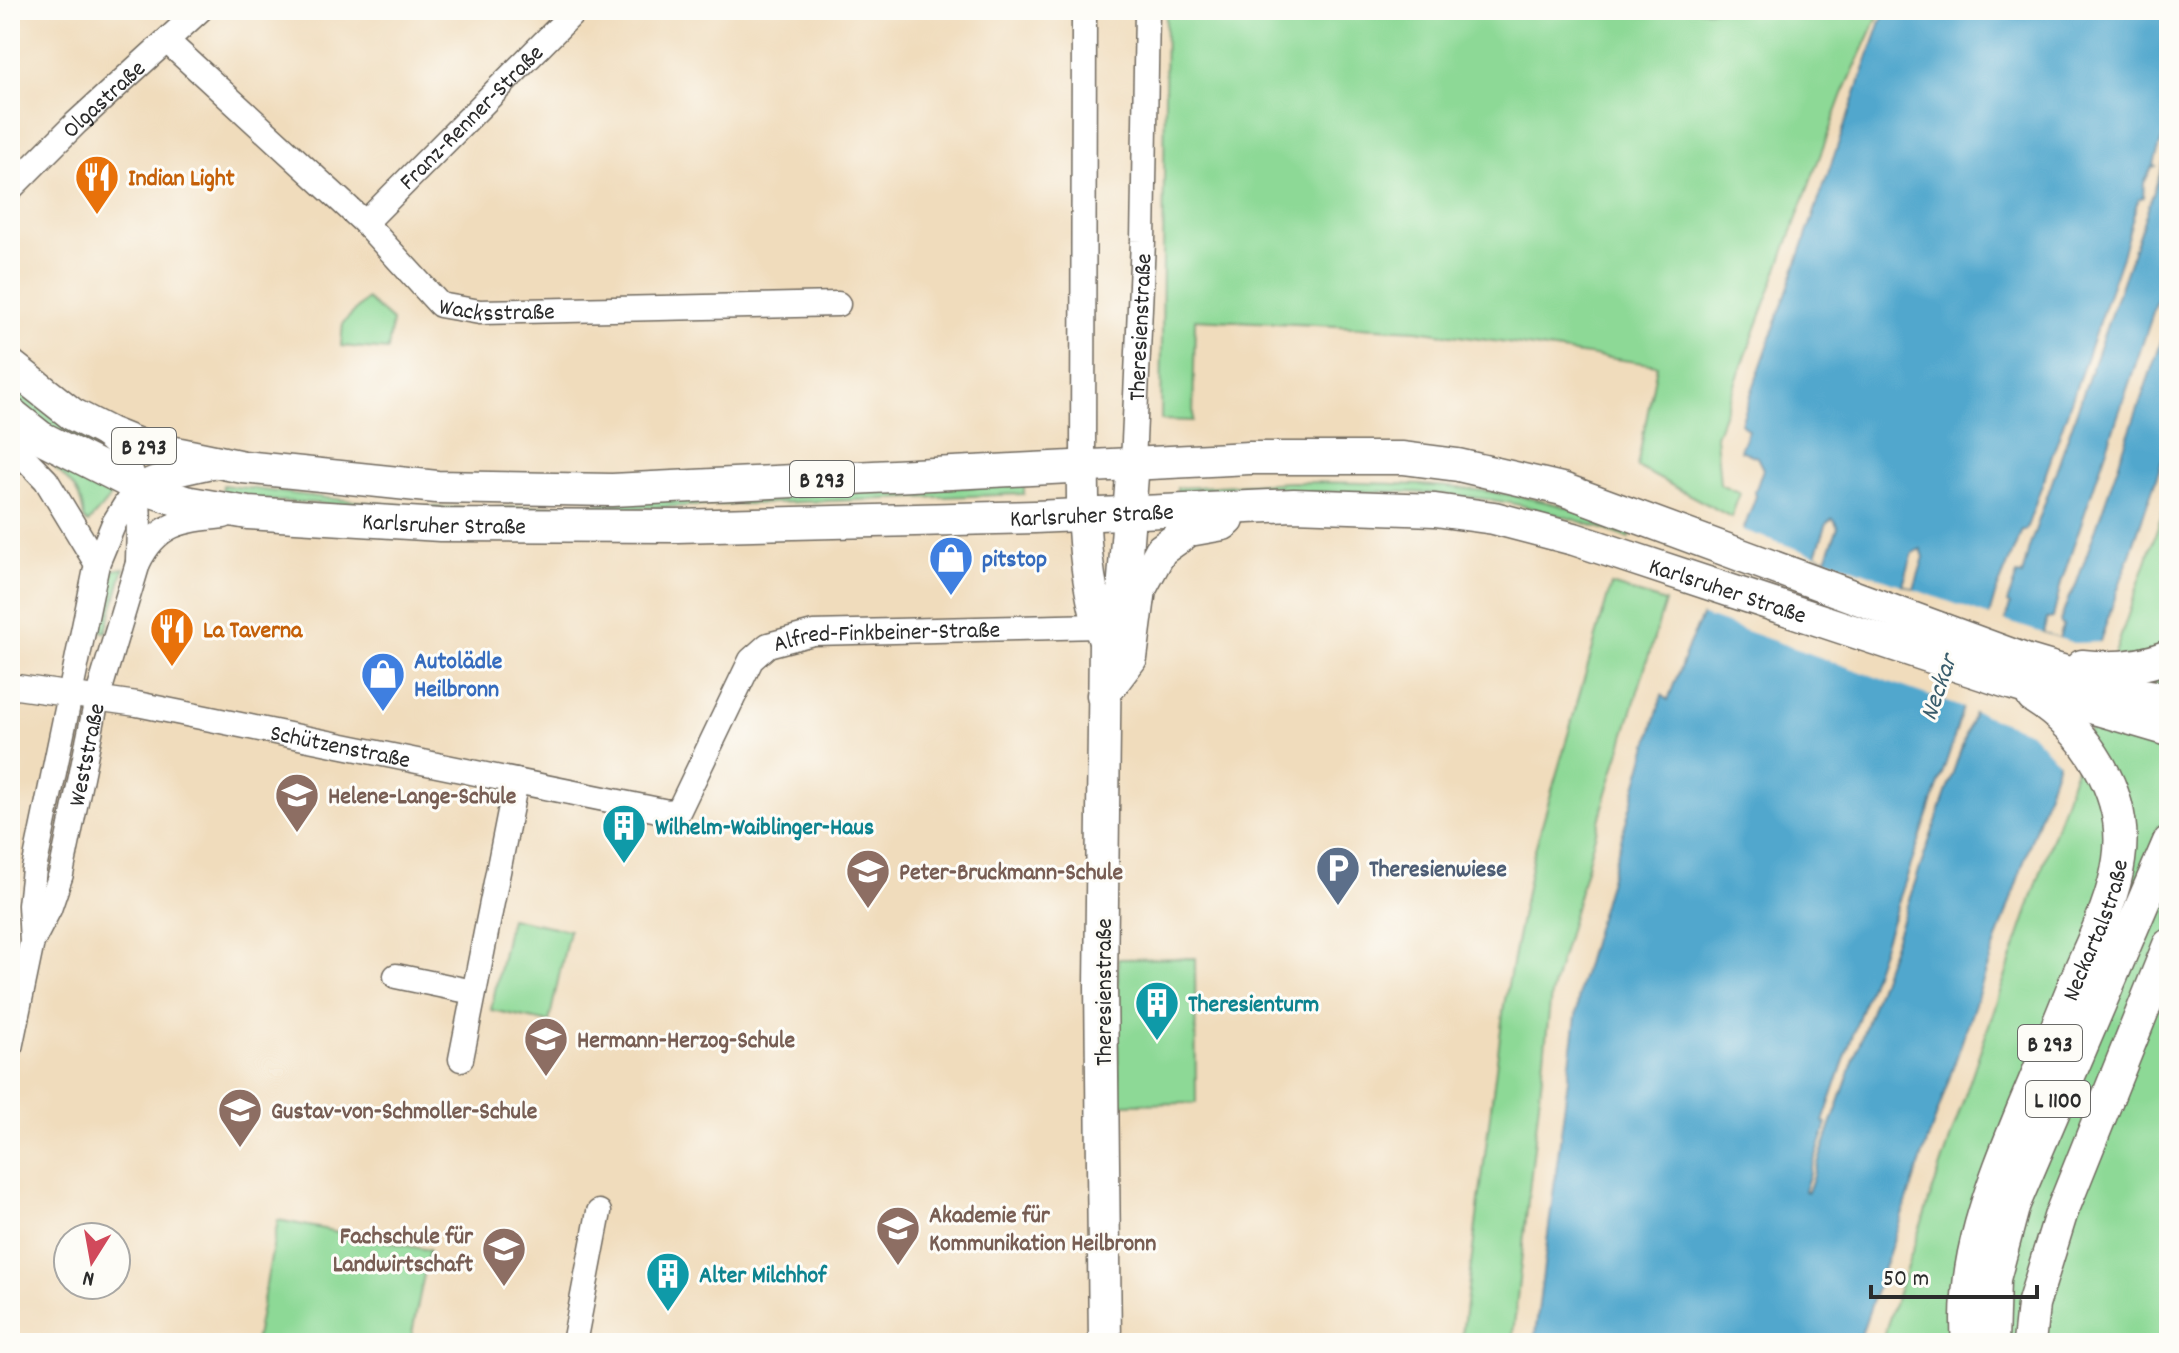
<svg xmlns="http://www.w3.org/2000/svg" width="2179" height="1353" font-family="Dekko,sans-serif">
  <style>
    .green { fill: #8dd996; stroke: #5c8260; stroke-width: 2 }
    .water { fill: #51a7cd; stroke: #3e697c; stroke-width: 2; fill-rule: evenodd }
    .pier { fill: #f0dcbc }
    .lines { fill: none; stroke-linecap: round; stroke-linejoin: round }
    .minor-casing { stroke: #70695e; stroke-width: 27 }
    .major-casing { stroke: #70695e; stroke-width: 35 }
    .minor { stroke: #fff; stroke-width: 24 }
    .major { stroke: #fff; stroke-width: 32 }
    .labels { text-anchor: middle; stroke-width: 6; stroke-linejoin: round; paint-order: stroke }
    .shield { fill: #fdfcf7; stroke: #6a6a68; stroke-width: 2 }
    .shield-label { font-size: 22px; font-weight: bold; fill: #2b2b2b }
    .street-label { font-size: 24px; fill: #2b2b2b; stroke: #fdfcf7 }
    .food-label { font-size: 24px; font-weight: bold; fill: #c56008; stroke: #fdfcf7; text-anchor: start }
    .shop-label { font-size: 24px; font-weight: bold; fill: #366cbe; stroke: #fdfcf7; text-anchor: start }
    .education-label { font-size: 24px; font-weight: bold; fill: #785e54; stroke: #fdfcf7; text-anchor: start }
    .culture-label { font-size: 24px; font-weight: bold; fill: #0d838f; stroke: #fdfcf7; text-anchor: start }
    .service-label { font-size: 24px; font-weight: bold; fill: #4e5e75; stroke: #fdfcf7; text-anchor: start }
    .water-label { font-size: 26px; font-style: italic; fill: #3a5d6c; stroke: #fdfcf7 }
  </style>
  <rect width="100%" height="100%" fill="#fdfcf7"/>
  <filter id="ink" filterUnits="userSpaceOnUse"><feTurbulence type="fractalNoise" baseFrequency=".0125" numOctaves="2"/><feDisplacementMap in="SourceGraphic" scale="16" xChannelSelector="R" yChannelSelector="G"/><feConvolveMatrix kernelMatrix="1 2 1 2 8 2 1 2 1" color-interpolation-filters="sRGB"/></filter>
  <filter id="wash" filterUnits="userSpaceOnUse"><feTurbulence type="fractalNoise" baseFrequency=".006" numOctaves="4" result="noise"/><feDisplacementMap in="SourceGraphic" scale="32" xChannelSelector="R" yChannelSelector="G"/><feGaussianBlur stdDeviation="1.8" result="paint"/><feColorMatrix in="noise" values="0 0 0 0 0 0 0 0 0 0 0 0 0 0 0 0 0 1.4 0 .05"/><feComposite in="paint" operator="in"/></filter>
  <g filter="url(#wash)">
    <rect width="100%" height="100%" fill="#f0dcbc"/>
    <g class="green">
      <polygon points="1166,10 1881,10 1843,94 1716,436 1720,484 1740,493 1731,517 1637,467 1657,365 1417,330 1195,319 1193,421 1161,420"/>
      <polygon points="367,299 392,321 388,350 341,346 343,323"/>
      <polygon points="10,387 92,444 95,454 38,419 10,395"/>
      <path d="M 56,465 L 65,466 L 111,491 L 110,498 L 88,523 L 84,519 C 82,493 74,486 56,469 Z"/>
      <path d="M 1292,482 C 1388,483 1486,482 1579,511 C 1597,516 1614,524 1631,531 L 1629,538 C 1595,526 1560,514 1524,506 C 1416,482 1288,494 1177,498 L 1177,488 Z"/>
      <path d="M 1024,484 L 1024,494 L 496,513 L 221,498 L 223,485 C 313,496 404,510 495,508 C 580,506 666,499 751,496 C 842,492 933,490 1024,484 Z"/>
      <polygon points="2169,494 2169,1343 1881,1343"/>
      <polygon points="124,568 106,632 100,631 112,570"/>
      <polygon points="1611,585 1665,602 1606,796 1551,995 1512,1343 1461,1343 1504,1005 1533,856"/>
      <polygon points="510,918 569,930 549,1022 491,1010"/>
      <polygon points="1195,958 1196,1103 1118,1104 1118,959"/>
      <polygon points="278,1220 429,1250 410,1343 255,1343"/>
    </g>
    <path class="water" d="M 1885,10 L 2169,10 L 2169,118 L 2154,164 L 2156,166 L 2152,167 L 2144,183 L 2143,197 L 2138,199 L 2122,256 L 2026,530 L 2022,530 L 1995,595 L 1952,745 L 1823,1122 L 1827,1124 L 1804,1191 L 1808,1192 L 2006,619 L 2010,605 L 2007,603 L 2017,575 L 2022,576 L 2029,548 L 2169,148 L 2169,266 L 2061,583 L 2053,618 L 2047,619 L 2043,633 L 2059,639 L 2063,626 L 2060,622 L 2069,597 L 2075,588 L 2169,319 L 2169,441 L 1858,1343 L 1534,1343 L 1580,985 L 1662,695 L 1668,700 L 1689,644 L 1743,531 L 1756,496 L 1755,492 L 1763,469 L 1757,457 L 1740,450 L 1748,430 L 1741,423 ZM 1833,519 L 1838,527 L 1826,559 L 1816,555 L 1827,523 ZM 1921,549 L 1924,557 L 1914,589 L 1903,585 L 1913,553 Z"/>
    <g class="pier">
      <polygon points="1740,529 1993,617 1966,709 1698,614"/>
      <polygon points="2002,620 2074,643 2104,642 2062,766 2030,732 1970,710"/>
    </g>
  </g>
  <g filter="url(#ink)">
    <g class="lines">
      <g class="minor-casing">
        <g id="minor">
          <path id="s1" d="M 168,42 L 365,223 L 440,305 L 480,312 L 838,304"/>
          <path id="s2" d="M 10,189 L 76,123 L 200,10"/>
          <path id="s3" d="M 365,223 L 576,10"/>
          <path d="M 102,434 C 145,464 139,514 138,561"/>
          <polyline points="10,443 46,480 97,564"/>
          <path id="s4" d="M 1133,463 L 1143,241 L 1147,10"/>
          <polyline points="1083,466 1084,10"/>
          <polyline points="137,486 153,479 216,465"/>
          <path id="s5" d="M 10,686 L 137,704 L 668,812 L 679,810 L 751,660 L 768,645 L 813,633 L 1099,626"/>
          <path id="s6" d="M 33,940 L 49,909 L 61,874 L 97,699 L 138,563 C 157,523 182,520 224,516"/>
          <polyline points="396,976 473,992"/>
          <polyline points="10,1048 32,942 30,905 34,869 97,564 114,523 137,486"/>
          <polyline points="461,1059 516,781"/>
          <polyline points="574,1343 599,1212"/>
        </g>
      </g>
      <g class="major-casing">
        <g id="major">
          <polyline points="10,365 72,414 109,433 141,446 243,467 437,487 612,490 1249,458 1403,458 1458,465 1562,489 2025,660 2143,695 2169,699"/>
          <path id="s7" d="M 10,413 L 40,437 L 137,486 L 185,502 L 248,513 L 440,525 L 677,526 L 1035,517 L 1294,505 L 1435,510 L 1494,518 L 1574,539 L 2013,684 L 2169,730"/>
          <path d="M 1083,466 C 1082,523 1085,586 1105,641"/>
          <path d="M 2082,666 C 2110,669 2142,667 2169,656"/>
          <polyline points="1103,695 1131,658 1140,589 1161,550 1189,530 1223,524 1228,520"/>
          <polyline points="1105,1343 1101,986 1105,641 1123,592 1133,463"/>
          <path id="s8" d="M 1968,1343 C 1961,1260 1992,1185 2023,1109 C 2043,1062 2062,1015 2081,968 C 2096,934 2114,897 2119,860 C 2129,794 2086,730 2033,697"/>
          <polyline points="1992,1343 1994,1279 2014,1204 2169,842"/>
          <polyline points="2029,1343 2033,1305 2061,1214 2169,945"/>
        </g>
      </g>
      <use href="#minor" class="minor"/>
      <use href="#major" class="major"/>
    </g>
  </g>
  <defs>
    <g id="restaurant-pin" transform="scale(2.3)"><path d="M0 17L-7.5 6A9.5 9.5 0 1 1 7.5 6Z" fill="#e8710a" stroke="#fdfcf7"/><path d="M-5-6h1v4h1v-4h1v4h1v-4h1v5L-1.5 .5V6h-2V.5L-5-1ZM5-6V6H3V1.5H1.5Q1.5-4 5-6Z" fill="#fff"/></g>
    <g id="shop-pin" transform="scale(2.3)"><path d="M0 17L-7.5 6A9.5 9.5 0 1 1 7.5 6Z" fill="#3f7fe0" stroke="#fdfcf7"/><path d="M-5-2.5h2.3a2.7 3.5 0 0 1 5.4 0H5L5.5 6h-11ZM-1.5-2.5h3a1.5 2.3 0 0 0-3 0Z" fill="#fff"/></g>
    <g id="school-pin" transform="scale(2.3)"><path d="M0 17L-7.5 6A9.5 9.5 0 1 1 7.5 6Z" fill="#8d6e63" stroke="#fdfcf7"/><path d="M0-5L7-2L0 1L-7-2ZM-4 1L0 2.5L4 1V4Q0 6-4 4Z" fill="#fff"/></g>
    <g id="building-pin" transform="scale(2.3)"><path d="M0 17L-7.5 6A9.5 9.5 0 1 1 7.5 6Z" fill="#0f9aa8" stroke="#fdfcf7"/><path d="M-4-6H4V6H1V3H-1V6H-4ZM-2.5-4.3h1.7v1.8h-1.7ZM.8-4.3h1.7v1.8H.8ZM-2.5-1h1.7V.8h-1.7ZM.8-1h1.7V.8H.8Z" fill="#fff"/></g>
    <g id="parking-pin" transform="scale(2.3)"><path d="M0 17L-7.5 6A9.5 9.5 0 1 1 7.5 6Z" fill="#5c6f8a" stroke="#fdfcf7"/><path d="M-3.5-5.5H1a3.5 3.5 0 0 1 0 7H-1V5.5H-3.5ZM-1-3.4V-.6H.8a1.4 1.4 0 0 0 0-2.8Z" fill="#fff"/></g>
  </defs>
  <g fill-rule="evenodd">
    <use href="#restaurant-pin" x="97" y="177"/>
    <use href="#shop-pin" x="951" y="558"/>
    <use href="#restaurant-pin" x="172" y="629"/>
    <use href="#shop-pin" x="383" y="674"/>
    <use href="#school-pin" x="297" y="795"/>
    <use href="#building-pin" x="624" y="826"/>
    <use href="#parking-pin" x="1338" y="868"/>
    <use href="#school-pin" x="868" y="871"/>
    <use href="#building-pin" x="1157" y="1003"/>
    <use href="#school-pin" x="546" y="1039"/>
    <use href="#school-pin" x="240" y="1110"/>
    <use href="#school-pin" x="898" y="1228"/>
    <use href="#school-pin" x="504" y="1249"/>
    <use href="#building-pin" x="668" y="1274"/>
  </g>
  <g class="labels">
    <g class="shield">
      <rect x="112" y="428" width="64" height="36" rx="6"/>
      <rect x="790" y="461" width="64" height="36" rx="6"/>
      <rect x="2018" y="1025" width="64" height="36" rx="6"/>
      <rect x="2026" y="1081" width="64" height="36" rx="6"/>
    </g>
    <g class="shield-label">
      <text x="144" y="454">B 293</text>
      <text x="822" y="487">B 293</text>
      <text x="2050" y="1051">B 293</text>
      <text x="2058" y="1107">L 1100</text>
    </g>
    <g class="street-label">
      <text dy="8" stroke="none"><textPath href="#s2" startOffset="130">Olgastraße</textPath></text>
      <text dy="8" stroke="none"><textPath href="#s3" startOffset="150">Franz-Renner-Straße</textPath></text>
      <text dy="8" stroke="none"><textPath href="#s1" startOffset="436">Wacksstraße</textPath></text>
      <text dy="8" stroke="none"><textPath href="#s4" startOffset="136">Theresienstraße</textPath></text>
      <text dy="8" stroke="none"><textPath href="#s7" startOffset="1106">Karlsruher Straße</textPath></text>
      <text dy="8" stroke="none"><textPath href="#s7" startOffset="458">Karlsruher Straße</textPath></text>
      <text dy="8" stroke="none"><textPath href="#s7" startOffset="1754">Karlsruher Straße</textPath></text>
      <text dy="8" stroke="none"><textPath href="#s5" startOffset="990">Alfred-Finkbeiner-Straße</textPath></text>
      <text dy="8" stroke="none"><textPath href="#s5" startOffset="336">Schützenstraße</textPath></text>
      <text dy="8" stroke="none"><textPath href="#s6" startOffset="194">Weststraße</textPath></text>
      <text dy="8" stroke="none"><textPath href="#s8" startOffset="436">Neckartalstraße</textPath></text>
      <text transform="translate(1103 992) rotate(-90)" y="8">Theresienstraße</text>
    </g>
    <g class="food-label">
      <text x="128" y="185">Indian Light</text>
      <text x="203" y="637">La Taverna</text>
    </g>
    <g class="shop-label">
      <text x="982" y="566">pitstop</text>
      <text x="414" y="668">Autolädle<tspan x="414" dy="28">Heilbronn</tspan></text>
    </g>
    <g class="education-label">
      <text x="328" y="803">Helene-Lange-Schule</text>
      <text x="899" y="879">Peter-Bruckmann-Schule</text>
      <text x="577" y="1047">Hermann-Herzog-Schule</text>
      <text x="271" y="1118">Gustav-von-Schmoller-Schule</text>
      <text x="929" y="1222">Akademie für<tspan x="929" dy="28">Kommunikation Heilbronn</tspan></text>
      <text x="473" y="1243" text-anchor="end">Fachschule für<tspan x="473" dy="28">Landwirtschaft</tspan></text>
    </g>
    <g class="culture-label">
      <text x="655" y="834">Wilhelm-Waiblinger-Haus</text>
      <text x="1188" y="1011">Theresienturm</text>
      <text x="699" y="1282">Alter Milchhof</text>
    </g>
    <g class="service-label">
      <text x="1369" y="876">Theresienwiese</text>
    </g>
    <g class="water-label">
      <text transform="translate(1937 687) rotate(-71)" y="9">Neckar</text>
    </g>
  </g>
  <rect width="2179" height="1353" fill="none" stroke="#fdfcf7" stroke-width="40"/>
  <g transform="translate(92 1261) rotate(191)"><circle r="38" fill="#fdfcf7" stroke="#a9a8a5" stroke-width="2"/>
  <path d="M0-6L14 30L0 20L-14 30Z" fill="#d1495b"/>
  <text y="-12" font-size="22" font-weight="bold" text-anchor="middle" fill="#2b2b2b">N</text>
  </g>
  <path d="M1871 1285v12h166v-12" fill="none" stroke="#2b2b2b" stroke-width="4"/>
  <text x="1883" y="1285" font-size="24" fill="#2b2b2b" stroke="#fdfcf7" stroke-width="6" paint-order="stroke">50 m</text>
</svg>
